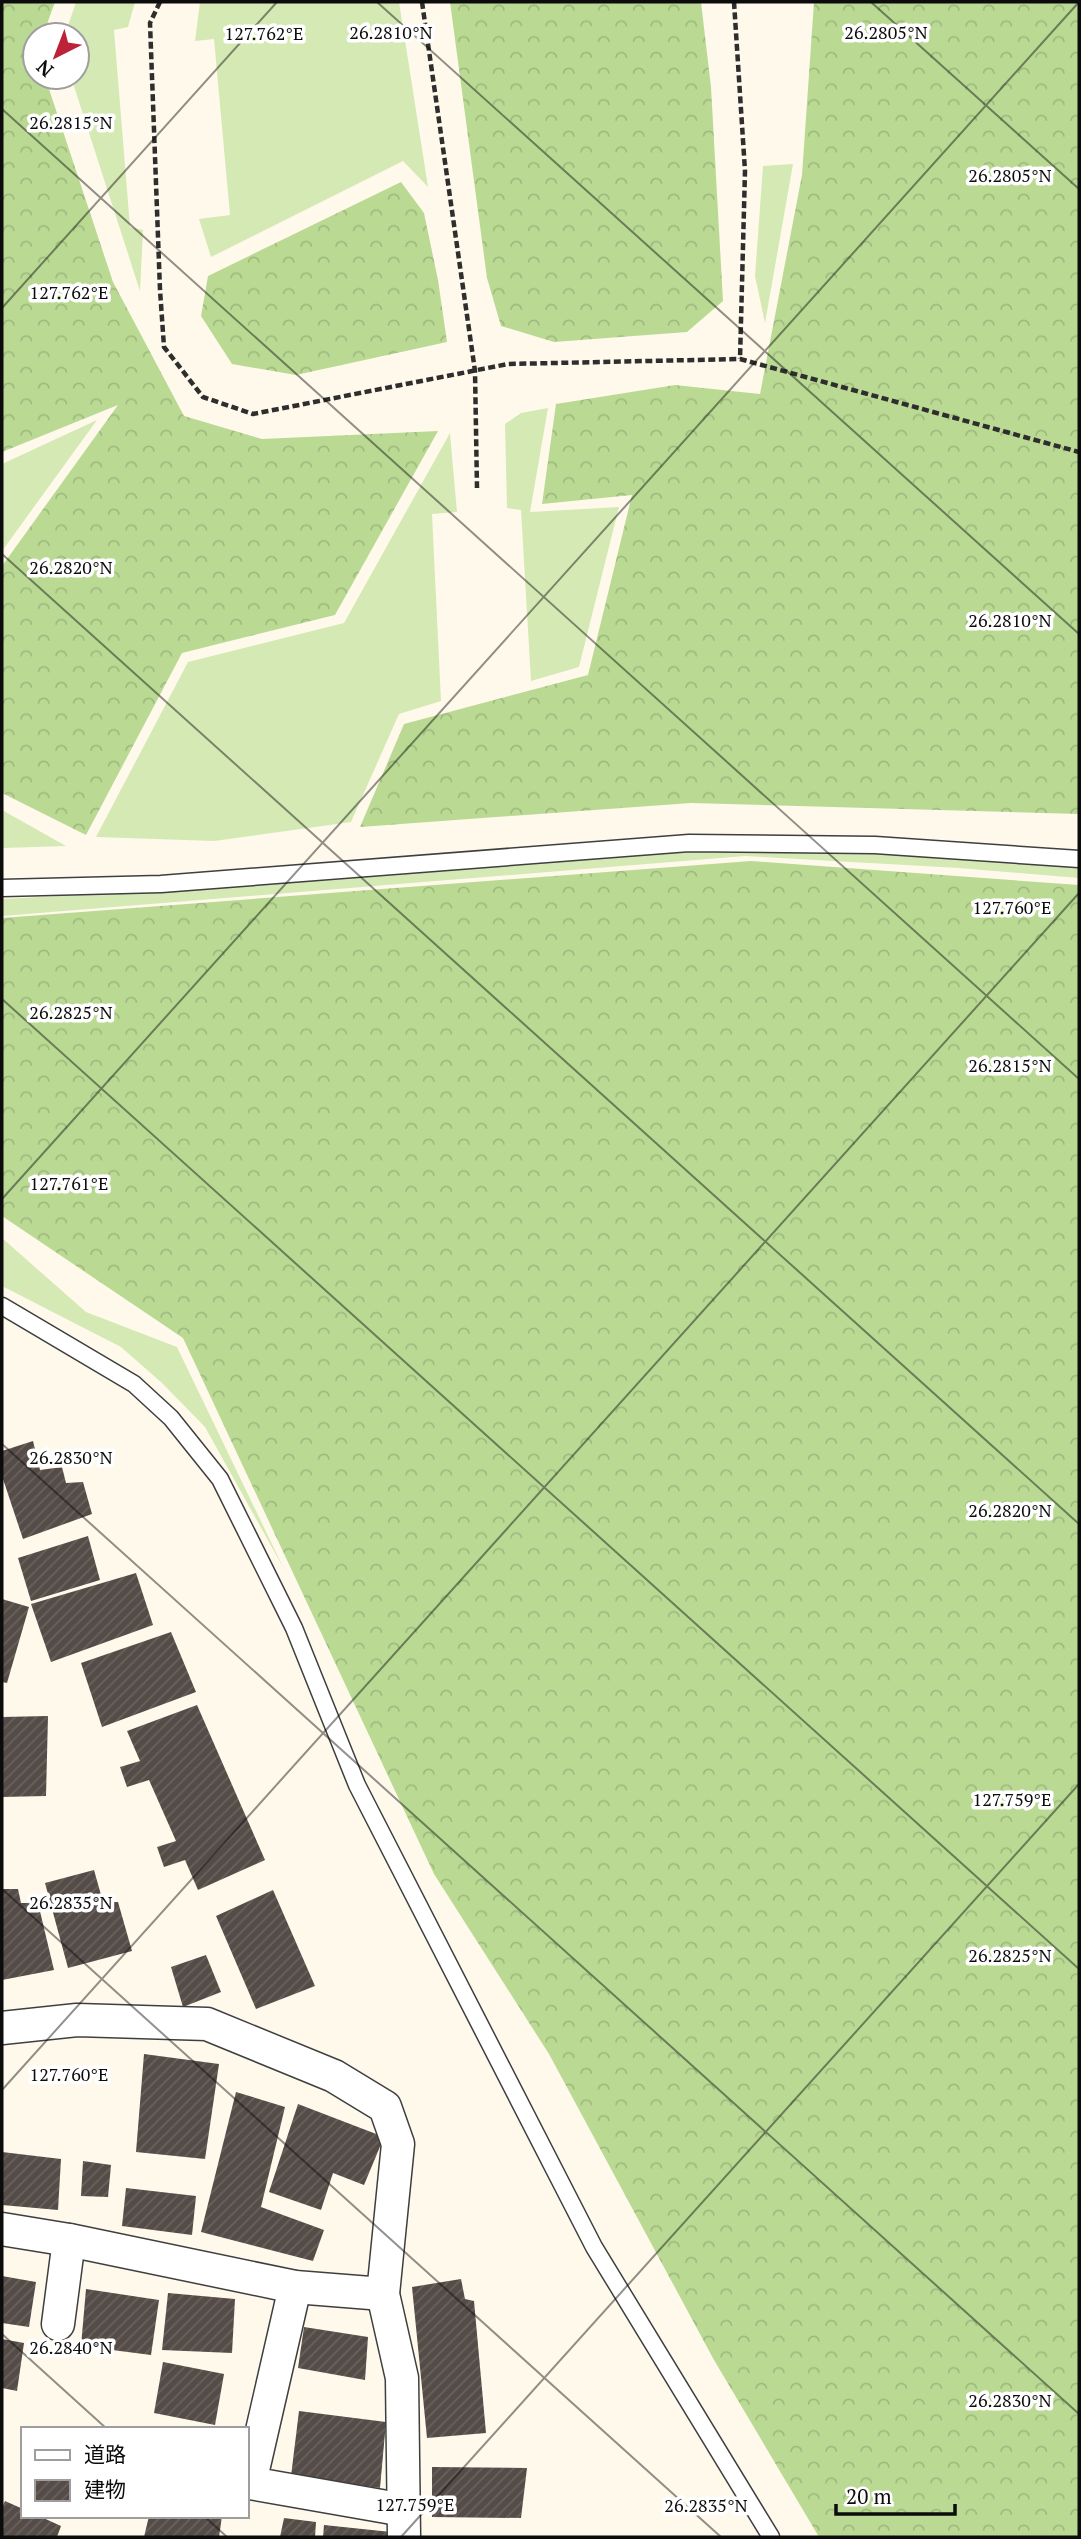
<svg xmlns="http://www.w3.org/2000/svg" width="1081" height="2539" font-family="'PT Serif','Noto Sans JP',serif">
  <style>
    .grass { fill: #d5e9b5 }
    .forest { fill: url(#forest-crowns) }
    .building { fill: url(#building-hatch) }
    .lines { fill: none; stroke-linecap: round; stroke-linejoin: round }
    .service-casing { stroke: #3f3f3f; stroke-width: 19 }
    .minor-casing { stroke: #3f3f3f; stroke-width: 35 }
    .path { stroke: #2e2e2e; stroke-width: 4.5; stroke-dasharray: 7 3.5; stroke-linecap: butt }
    .service { stroke: #fff; stroke-width: 16 }
    .minor { stroke: #fff; stroke-width: 32 }
    .ticks { fill: none; stroke: #0c0c0c; stroke-width: 2; stroke-opacity: 0.45 }
    .ticks-label { font-size: 18px; text-anchor: middle; fill: #0c0c0c; stroke: #fff; stroke-width: 7; stroke-linejoin: round; paint-order: stroke }
  </style>
  <defs>
    <pattern id="forest-crowns" width="20" height="18" patternUnits="userSpaceOnUse" patternTransform="scale(1.75)"><rect width="20" height="18" fill="#bada94"/><path d="M2 6a3 3 0 1 1 6 0M12 15a3 3 0 1 1 6 0" fill="none" stroke="#9fba7e"/></pattern>
    <pattern id="building-hatch" width="6" height="6" patternUnits="userSpaceOnUse" patternTransform="scale(1.75)"><rect width="6" height="6" fill="#554c48"/><path d="M-1 1l2-2M0 6l6-6M5 7l2-2" fill="none" stroke="#68615e"/></pattern>
  </defs>
  <rect width="100%" height="100%" fill="#fff9eb"/>
  <g class="grass">
    <polygon points="76,2 135,2 128,27 114,30 130,227 143,230 140,291 71,77 77,77 77,35 65,35"/>
    <polygon points="200,2 399,2 428,187 403,161 211,257 199,219 230,215 214,39 195,41"/>
    <polygon points="793,164 765,323 755,276 763,166"/>
    <polygon points="548,408 530,512 619,507 579,667 531,681 521,510 507,508 505,424 521,413"/>
    <polygon points="97,420 2,551 2,464"/>
    <polygon points="450,433 457,512 432,514 441,701 399,714 351,822 214,841 96,837 188,662 344,623"/>
    <polygon points="2,810 66,846 2,848"/>
    <polygon points="744,849 911,853 1079,868 1079,878 959,868 745,856 2,916 2,899 263,885 654,851"/>
    <polygon points="2,1238 86,1312 177,1347 284,1569 205,1427 162,1383 121,1347 2,1286"/>
  </g>
  <g class="forest">
    <polygon points="2,2 55,2 43,35 35,35 35,77 45,77 113,282 184,416 262,439 438,431 335,615 182,653 86,835 2,793 2,566 118,405 2,452"/>
    <polygon points="450,2 701,2 711,87 723,301 687,332 554,342 501,326 487,278"/>
    <polygon points="814,2 1079,2 1079,814 691,803 360,827 404,724 588,675 632,495 542,504 556,404 675,385 760,394 802,175"/>
    <polygon points="401,182 424,213 438,280 447,342 296,375 232,364 201,316 208,276"/>
    <polygon points="751,861 1079,885 1079,2537 819,2537 714,2360 549,2054 434,1874 183,1338 2,1216 2,918"/>
  </g>
  <g class="building">
    <polygon points="33,1441 40,1470 62,1467 66,1483 83,1482 92,1514 23,1539 2,1476 2,1451"/>
    <polygon points="88,1536 100,1580 31,1601 18,1558"/>
    <polygon points="136,1573 153,1625 51,1662 31,1604"/>
    <polygon points="2,1599 29,1607 7,1683 2,1682"/>
    <polygon points="171,1632 196,1692 102,1727 81,1663"/>
    <polygon points="197,1705 265,1860 198,1890 185,1860 164,1867 157,1847 176,1841 149,1780 127,1787 120,1767 140,1761 127,1731"/>
    <polygon points="48,1716 46,1796 2,1797 2,1717"/>
    <polygon points="94,1870 103,1902 118,1902 132,1951 68,1968 45,1883"/>
    <polygon points="2,1889 18,1889 21,1903 38,1903 54,1970 2,1980"/>
    <polygon points="273,1890 315,1986 256,2009 216,1916"/>
    <polygon points="206,1955 221,1992 183,2007 171,1967"/>
    <polygon points="144,2054 219,2064 205,2159 136,2152"/>
    <polygon points="236,2092 285,2107 261,2207 324,2230 313,2261 201,2232"/>
    <polygon points="298,2104 384,2137 364,2185 333,2173 321,2210 269,2192"/>
    <polygon points="2,2152 61,2159 58,2210 2,2205"/>
    <polygon points="83,2161 111,2165 108,2197 81,2196"/>
    <polygon points="126,2188 196,2196 192,2235 122,2226"/>
    <polygon points="2,2276 36,2282 29,2327 2,2323"/>
    <polygon points="461,2279 465,2299 474,2301 486,2433 427,2438 412,2287"/>
    <polygon points="86,2289 159,2300 151,2355 81,2346"/>
    <polygon points="168,2293 235,2299 232,2353 162,2350"/>
    <polygon points="304,2327 368,2337 365,2380 298,2368"/>
    <polygon points="2,2339 24,2343 17,2391 2,2388"/>
    <polygon points="163,2362 224,2374 215,2425 154,2413"/>
    <polygon points="299,2411 386,2422 380,2488 291,2476"/>
    <polygon points="432,2467 527,2468 521,2518 432,2517"/>
    <polygon points="5,2501 23,2509 23,2516 39,2516 61,2526 57,2537 2,2537 2,2508"/>
    <polygon points="149,2516 222,2516 219,2537 144,2537"/>
    <polygon points="284,2518 316,2522 315,2537 280,2537"/>
    <polygon points="324,2525 391,2532 390,2537 323,2537"/>
  </g>
  <g class="lines">
    <g class="service-casing">
      <g id="service">
        <polyline points="2,888 161,884 689,843 875,845 1079,859"/>
        <polyline points="2,1306 134,1384 171,1418 220,1479 294,1628 357,1785 594,2247 771,2537"/>
      </g>
    </g>
    <g class="minor-casing">
      <g id="minor">
        <polyline points="2,2028 77,2020 207,2024 334,2076 385,2107 398,2144 383,2294 402,2378 404,2537"/>
        <polyline points="2,2229 69,2240 295,2287 383,2294"/>
        <polyline points="295,2287 250,2483 404,2510"/>
        <polyline points="58,2324 69,2240"/>
      </g>
    </g>
    <g class="path">
      <polyline points="160,2 150,23 160,290 164,347 203,397 253,414 508,364 740,359 1079,452"/>
      <polyline points="422,2 475,371 477,488"/>
      <polyline points="734,2 745,171 740,359"/>
    </g>
    <use href="#service" class="service"/>
    <use href="#minor" class="minor"/>
  </g>
  <path class="ticks" d="M 377,2 L 1079,634M 871,2 L 1079,189M 2,109 L 1079,1079M 2,308 L 277,2M 2,554 L 1079,1524M 2,999 L 1079,1969M 2,1199 L 1079,2M 2,1444 L 1079,2414M 2,1889 L 721,2537M 2,2090 L 1079,893M 2,2334 L 107,2429M 204,2516 L 227,2537M 401,2537 L 1079,1784"/>
  <g class="ticks-label">
    <text x="391" y="39">26.2810°N</text>
    <text x="886" y="39">26.2805°N</text>
    <text x="264" y="40">127.762°E</text>
    <text x="71" y="129">26.2815°N</text>
    <text x="1010" y="182">26.2805°N</text>
    <text x="69" y="299">127.762°E</text>
    <text x="71" y="574">26.2820°N</text>
    <text x="1010" y="627">26.2810°N</text>
    <text x="1012" y="914">127.760°E</text>
    <text x="71" y="1019">26.2825°N</text>
    <text x="1010" y="1072">26.2815°N</text>
    <text x="69" y="1190">127.761°E</text>
    <text x="71" y="1464">26.2830°N</text>
    <text x="1010" y="1517">26.2820°N</text>
    <text x="1012" y="1806">127.759°E</text>
    <text x="71" y="1909">26.2835°N</text>
    <text x="1010" y="1962">26.2825°N</text>
    <text x="69" y="2081">127.760°E</text>
    <text x="71" y="2354">26.2840°N</text>
    <text x="1010" y="2407">26.2830°N</text>
    <text x="415" y="2511">127.759°E</text>
    <text x="706" y="2512">26.2835°N</text>
  </g>
  <rect width="1081" height="2539" fill="none" stroke="#0c0c0c" stroke-width="7"/>
  <rect x="21" y="2427" width="228" height="91" fill="#ffffff" stroke="#9e9e9e" stroke-width="2"/>
  <rect x="35" y="2450" width="35" height="10" fill="#ffffff" stroke="#9e9e9e" stroke-width="2"/>
  <text x="84" y="2462" font-size="21" fill="#0c0c0c">道路</text>
  <rect x="35" y="2480" width="35" height="21" fill="url(#building-hatch)" stroke="#9e9e9e" stroke-width="2"/>
  <text x="84" y="2497" font-size="21" fill="#0c0c0c">建物</text>
  <g transform="translate(56 56) rotate(222)"><circle r="33" fill="#ffffff" stroke="#9e9e9e" stroke-width="2"/>
  <path d="M0-5L12 26L0 18L-12 26Z" fill="#bd2338"/>
  <text y="-10" font-size="19" font-weight="bold" text-anchor="middle" fill="#0c0c0c">N</text>
  </g>
  <path d="M836 2504v10h119v-10" fill="none" stroke="#0c0c0c" stroke-width="3.5"/>
  <text x="846" y="2504" font-size="21" fill="#0c0c0c" stroke="#ffffff" stroke-width="5" paint-order="stroke">20 m</text>
</svg>
